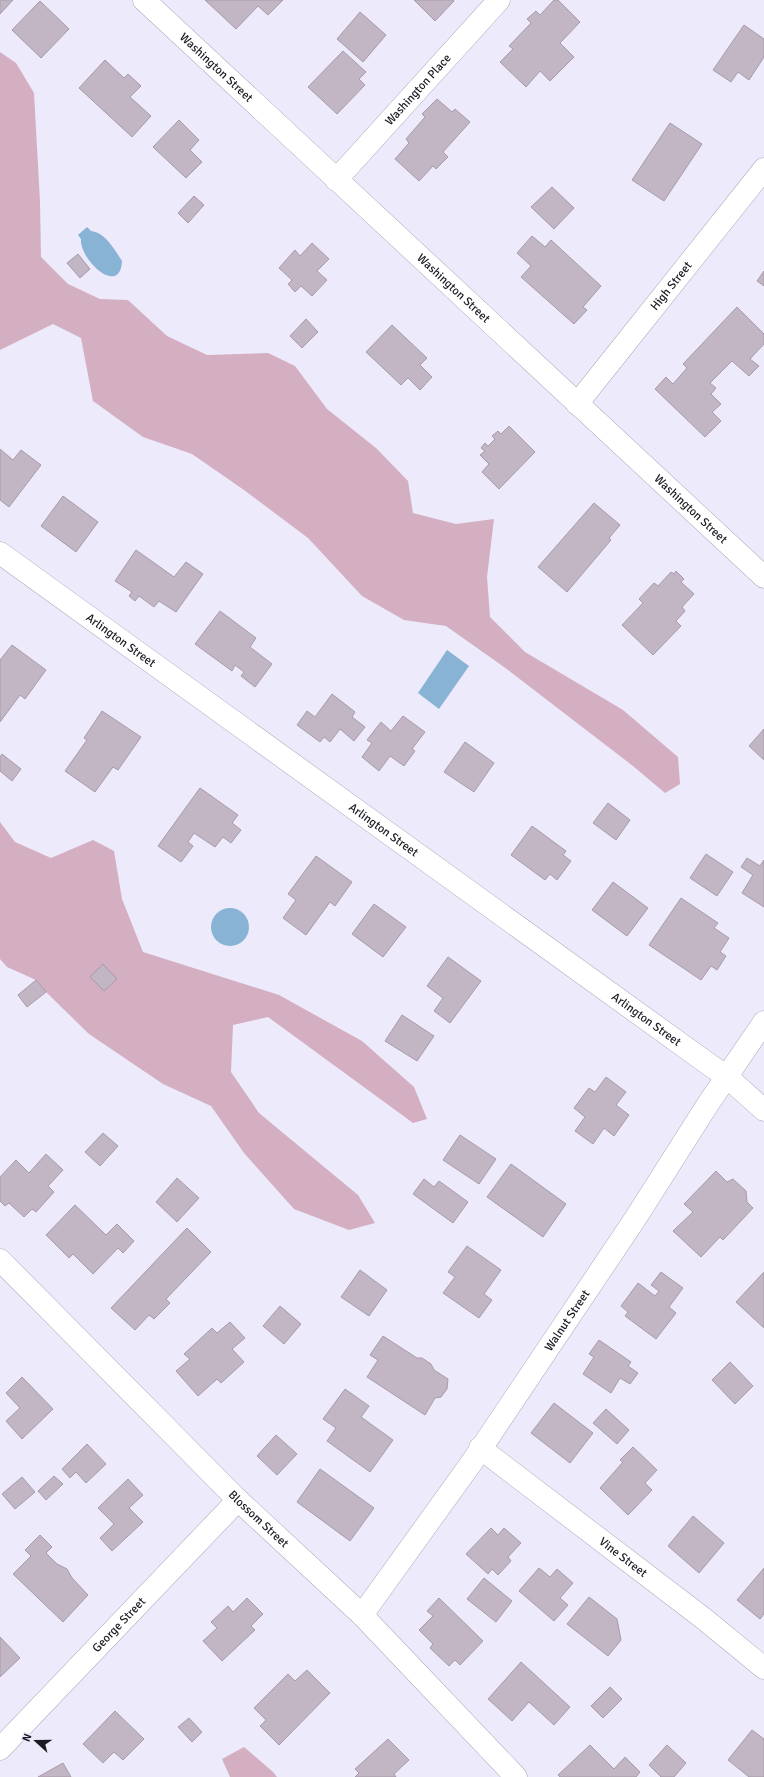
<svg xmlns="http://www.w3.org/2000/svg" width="764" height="1777" font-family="Signika,sans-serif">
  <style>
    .green { fill: #d4aec1 }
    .water { fill: #88b3d5 }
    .building { fill: #c2b6c4; stroke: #a79ba9 }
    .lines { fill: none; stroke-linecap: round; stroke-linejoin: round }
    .minor-casing { stroke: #adaabb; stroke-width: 23 }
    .minor { stroke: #fff; stroke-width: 22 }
    .labels { text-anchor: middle; stroke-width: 3; stroke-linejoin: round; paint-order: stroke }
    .street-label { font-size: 12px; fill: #1c1b22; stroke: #edeafc }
  </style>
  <rect width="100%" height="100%" fill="#edeafc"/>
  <g class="green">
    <polygon points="0,52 16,63 34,93 40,202 41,257 68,284 100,299 128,300 167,336 207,355 268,353 295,366 327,409 376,448 408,481 413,513 456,524 494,519 487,577 490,617 525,652 623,710 678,757 680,784 665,793 633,766 504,667 446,626 404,620 362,596 308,538 244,490 192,454 143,437 93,401 81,338 53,324 0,350"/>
    <polygon points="0,822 15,842 51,858 93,840 114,851 122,899 143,952 279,995 362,1041 414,1087 427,1119 413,1123 268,1017 233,1025 231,1072 259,1113 358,1195 375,1223 349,1230 294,1209 244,1153 211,1106 163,1084 89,1034 46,992 36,980 7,967 0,959"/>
    <polygon points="244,1747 273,1772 277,1777 230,1777 222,1759"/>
  </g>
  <g class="water">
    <path d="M 87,227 L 91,231 C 106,233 114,249 122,261 C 120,298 79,259 81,239 L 78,235 Z"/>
    <polygon points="447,650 469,666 439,709 418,693"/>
    <circle cx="230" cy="927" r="19"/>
  </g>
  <g class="building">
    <polygon points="0,0 13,0 0,14"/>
    <polygon points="205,0 283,0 268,15 258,6 236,29"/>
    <polygon points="414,0 453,0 454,1 435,21"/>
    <polygon points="554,0 558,0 580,22 560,43 574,57 550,81 540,71 526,87 500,62 513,49 509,46 531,23 527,19 536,11 540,15"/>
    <polygon points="40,1 69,29 41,58 12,30"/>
    <polygon points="360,12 386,35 363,62 337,39"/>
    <polygon points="744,25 764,39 764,57 749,80 738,72 731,82 713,70"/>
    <polygon points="343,51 366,72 359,79 365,85 337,114 308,87"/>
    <polygon points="105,60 124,78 128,74 141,86 130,97 151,116 132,137 79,88"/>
    <polygon points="437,99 452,112 455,109 470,122 443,152 448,157 436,169 433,166 419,181 395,159 409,143 406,139 425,117 422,114"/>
    <polygon points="179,120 199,140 190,150 202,162 186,178 153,147"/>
    <polygon points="670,123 702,144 664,201 632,180"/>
    <polygon points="552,187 574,208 554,229 531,207"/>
    <polygon points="194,196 204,205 188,223 178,213"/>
    <polygon points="532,236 545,247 551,240 601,286 583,307 587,310 574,324 521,277 531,266 517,253"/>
    <polygon points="312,243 329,259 317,271 327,280 312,296 301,286 295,292 288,284 292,280 279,268 295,250 300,256"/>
    <polygon points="78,254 90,269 80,278 67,263"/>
    <polygon points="764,271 764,286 757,281"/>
    <polygon points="737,307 764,334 764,344 750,359 759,366 749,376 732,361 710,383 716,388 711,394 721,404 712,412 721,421 705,437 655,389 666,377 673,384 687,368 683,364"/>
    <polygon points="306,319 318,332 302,348 290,336"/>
    <polygon points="392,325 427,358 420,365 432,377 420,390 408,378 401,385 366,352"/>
    <polygon points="509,426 535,452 499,489 482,472 489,464 480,455 485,451 481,448 485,443 488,446 495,439 492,436 498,431 501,434"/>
    <polygon points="0,449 13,460 21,450 41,465 9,507 0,500"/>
    <polygon points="63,496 98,522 76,552 41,526"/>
    <polygon points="594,503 620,525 609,538 611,540 567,592 538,567"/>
    <polygon points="136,550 174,577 186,562 203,574 176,612 159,601 154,607 139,596 135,601 129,596 132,592 115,581"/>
    <polygon points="676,571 684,579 681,582 694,594 682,607 685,611 676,621 681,626 653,655 622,625 643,603 639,599 654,583 658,586 671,572 674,574"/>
    <polygon points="220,611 256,638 250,647 272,664 255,687 241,676 244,672 235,665 232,671 195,644"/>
    <polygon points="12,645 46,670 25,699 20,695 0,722 0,660"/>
    <polygon points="332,694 355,712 352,717 365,727 354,741 340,729 330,742 324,737 320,742 297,725 307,711 315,717"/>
    <polygon points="102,711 141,737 118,770 113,767 95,792 65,771 87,740 84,738"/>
    <polygon points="403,716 425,732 412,749 415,751 404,766 390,756 379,771 362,757 372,743 367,740 381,722 391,731"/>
    <polygon points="764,729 764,760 749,746"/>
    <polygon points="465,742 494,763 474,792 444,772"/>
    <polygon points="2,754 21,769 12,781 0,771 0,757"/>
    <polygon points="200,788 238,815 232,823 241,830 231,843 223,837 215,847 194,833 188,842 193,846 181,862 158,846"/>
    <polygon points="608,803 630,820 616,840 593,823"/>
    <polygon points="532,826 566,851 563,855 571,861 557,880 550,874 545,880 511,855"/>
    <polygon points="706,854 733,872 717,896 690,878"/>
    <polygon points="316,856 352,882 335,906 330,902 306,935 283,918 296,900 288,894"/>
    <polygon points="747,858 760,866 764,860 764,907 742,893 753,875 741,867"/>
    <polygon points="613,882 648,908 627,936 592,910"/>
    <polygon points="681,898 718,923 714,928 729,938 720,952 726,956 717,970 711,966 701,980 649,945"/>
    <polygon points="374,904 406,927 383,957 352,934"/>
    <polygon points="448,957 481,981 450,1023 434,1011 443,998 427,986"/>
    <polygon points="103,964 117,979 104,991 90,977"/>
    <polygon points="36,980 46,992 27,1007 18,995"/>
    <polygon points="402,1015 434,1036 417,1061 385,1041"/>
    <polygon points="606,1077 626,1092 616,1105 629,1115 614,1136 604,1128 593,1144 575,1131 585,1117 574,1108 589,1088 595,1092"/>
    <polygon points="103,1133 118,1146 100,1166 85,1152"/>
    <polygon points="460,1135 496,1159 479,1184 443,1160"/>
    <polygon points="46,1154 63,1170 48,1186 54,1192 36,1212 32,1209 24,1217 9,1203 5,1206 0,1201 0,1177 16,1160 29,1173"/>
    <polygon points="511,1164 566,1204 543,1237 487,1197"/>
    <polygon points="716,1171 727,1182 733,1179 746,1191 747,1202 753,1208 723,1240 720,1237 701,1257 673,1231 693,1212 684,1204"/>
    <polygon points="177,1178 199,1198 177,1222 156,1202"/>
    <polygon points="424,1179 434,1187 439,1181 468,1202 453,1223 413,1194"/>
    <polygon points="75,1205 106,1235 117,1224 134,1241 123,1253 118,1248 93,1274 73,1254 69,1258 46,1235"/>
    <polygon points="187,1228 211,1252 166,1299 170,1303 154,1319 149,1315 135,1330 111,1308"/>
    <polygon points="467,1246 501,1270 484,1294 492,1300 479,1318 443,1293 455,1277 448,1272"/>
    <polygon points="360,1270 387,1290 369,1316 341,1297"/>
    <polygon points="661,1272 683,1288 669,1307 676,1313 656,1339 625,1316 628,1312 621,1306 638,1283 655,1296 659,1291 651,1285"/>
    <polygon points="764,1272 764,1328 736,1302"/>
    <polygon points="280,1306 301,1324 284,1344 263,1326"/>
    <polygon points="230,1322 245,1338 232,1349 244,1362 221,1383 217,1379 198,1396 176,1371 190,1359 184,1354 212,1328 217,1333"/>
    <polygon points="383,1336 417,1358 422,1358 431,1364 434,1370 448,1379 447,1389 441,1397 435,1398 425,1415 367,1377 378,1360 370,1355"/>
    <polygon points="599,1340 631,1362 628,1366 638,1373 630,1384 620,1378 611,1393 583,1374 594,1357 589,1354"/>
    <polygon points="730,1362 753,1386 735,1404 712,1380"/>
    <polygon points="22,1377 53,1409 22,1439 6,1421 20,1408 6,1393"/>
    <polygon points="345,1389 369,1406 361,1417 393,1440 370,1472 327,1441 336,1428 323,1419"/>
    <polygon points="554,1403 593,1433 570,1463 531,1433"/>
    <polygon points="606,1409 629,1430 617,1444 593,1423"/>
    <polygon points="276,1435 297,1454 277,1475 257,1456"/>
    <polygon points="87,1444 106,1464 86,1483 76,1472 70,1478 62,1469"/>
    <polygon points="633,1447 657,1470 645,1483 652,1490 628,1515 600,1488 623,1462 620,1460"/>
    <polygon points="320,1469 374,1508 350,1541 297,1502"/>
    <polygon points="54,1476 63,1484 46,1500 38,1491"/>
    <polygon points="22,1477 35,1492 15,1509 2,1494"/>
    <polygon points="128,1479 143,1495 129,1508 143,1522 112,1551 100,1538 114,1524 98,1508"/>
    <polygon points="693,1516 724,1543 699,1573 668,1546"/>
    <polygon points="491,1528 498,1535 504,1528 521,1543 508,1557 511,1561 498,1575 492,1569 488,1574 466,1554"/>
    <polygon points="40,1535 52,1547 46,1553 57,1564 67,1569 72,1578 88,1595 63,1622 13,1574 31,1556 25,1550"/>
    <polygon points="539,1568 550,1577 557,1569 573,1583 560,1598 568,1605 554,1621 519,1591"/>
    <polygon points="764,1568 764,1614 760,1619 737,1600"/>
    <polygon points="484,1578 512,1601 496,1622 467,1599"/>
    <polygon points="589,1597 617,1619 621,1640 608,1656 567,1624"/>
    <polygon points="247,1598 263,1614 251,1626 255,1630 222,1661 203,1641 217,1628 211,1622 228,1606 233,1612"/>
    <polygon points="439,1598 483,1641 460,1665 455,1660 449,1666 430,1648 433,1644 419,1630 433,1616 427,1611"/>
    <polygon points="0,1637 20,1658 0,1677"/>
    <polygon points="521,1662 570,1707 554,1725 529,1702 512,1721 488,1699"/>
    <polygon points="307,1670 330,1693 279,1745 260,1726 266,1720 254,1708 288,1674 295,1681"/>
    <polygon points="610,1687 622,1699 603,1718 591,1706"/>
    <polygon points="115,1711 144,1739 123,1760 114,1752 103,1763 83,1744"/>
    <polygon points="189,1718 202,1732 192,1742 178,1727"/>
    <polygon points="752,1730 764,1739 764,1777 749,1777 728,1760"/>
    <polygon points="388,1739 409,1760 394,1774 396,1777 355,1777 359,1773 355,1769"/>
    <polygon points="590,1745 614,1769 625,1757 640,1772 636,1777 560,1777 558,1775"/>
    <polygon points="667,1745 686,1763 674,1777 661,1777 649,1765"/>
    <polygon points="63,1763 71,1777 38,1777"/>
  </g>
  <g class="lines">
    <g class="minor-casing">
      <g id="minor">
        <path id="s1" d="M 144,0 L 764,577"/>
        <path id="s2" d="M 336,180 L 499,0"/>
        <path id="s3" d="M 577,404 L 764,169"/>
        <path id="s4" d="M 0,553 L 707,1063 L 727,1077 L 764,1110"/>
        <path id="s5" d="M 0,1260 L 238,1500 L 362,1615 L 516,1777"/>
        <path id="s6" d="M 480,1448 L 703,1618 L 764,1668"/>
        <path id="s7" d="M 362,1615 L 472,1462 L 635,1219 L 708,1104 L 764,1022"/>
        <path id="s8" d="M 0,1749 L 238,1500"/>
      </g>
    </g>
    <use href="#minor" class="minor"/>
  </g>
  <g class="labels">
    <g class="street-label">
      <text dy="4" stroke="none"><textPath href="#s1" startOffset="99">Washington Street</textPath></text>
      <text dy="4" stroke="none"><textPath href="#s2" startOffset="122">Washington Place</textPath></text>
      <text dy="4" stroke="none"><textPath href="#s3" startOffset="151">High Street</textPath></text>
      <text dy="4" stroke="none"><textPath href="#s1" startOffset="423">Washington Street</textPath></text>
      <text dy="4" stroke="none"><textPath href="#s1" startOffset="747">Washington Street</textPath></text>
      <text dy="4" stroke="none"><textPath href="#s4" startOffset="149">Arlington Street</textPath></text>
      <text dy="4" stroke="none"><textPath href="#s4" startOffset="473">Arlington Street</textPath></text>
      <text dy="4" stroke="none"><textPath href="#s4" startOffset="797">Arlington Street</textPath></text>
      <text dy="4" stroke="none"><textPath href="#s7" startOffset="359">Walnut Street</textPath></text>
      <text dy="4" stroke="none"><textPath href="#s5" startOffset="366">Blossom Street</textPath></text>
      <text dy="4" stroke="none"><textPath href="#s6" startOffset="180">Vine Street</textPath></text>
      <text dy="4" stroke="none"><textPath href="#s8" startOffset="172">George Street</textPath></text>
    </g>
  </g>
  <g transform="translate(36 1741) rotate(291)" stroke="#edeafc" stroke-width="3" paint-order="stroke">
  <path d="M0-3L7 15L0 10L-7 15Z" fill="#1c1b22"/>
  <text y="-6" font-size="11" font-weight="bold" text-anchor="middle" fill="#1c1b22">N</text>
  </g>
</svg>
